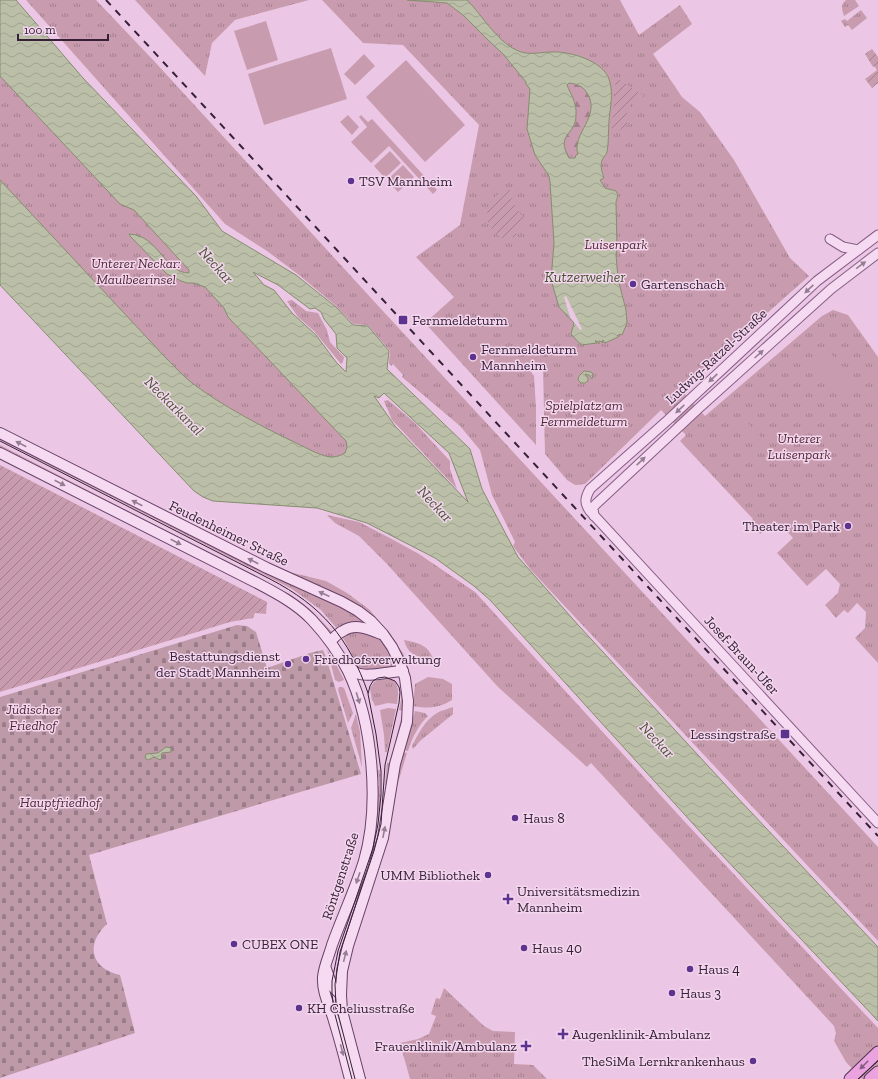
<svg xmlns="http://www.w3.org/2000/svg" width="878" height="1079" font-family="'Zilla Slab',serif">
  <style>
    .grass { fill: url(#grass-tufts) }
    .forest { fill: url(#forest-firs) }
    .cemetery { fill: url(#cemetery-stones) }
    .garden { fill: url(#garden-furrows) }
    .pitch { fill: #c89cae }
    .water { fill: url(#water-waves); stroke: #868d6f; fill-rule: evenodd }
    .pier { fill: #ebc7e5 }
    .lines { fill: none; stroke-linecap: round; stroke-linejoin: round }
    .tertiary-casing { stroke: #855e85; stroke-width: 11 }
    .secondary-casing { stroke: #664167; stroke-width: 12 }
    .primary-casing { stroke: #513253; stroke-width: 13 }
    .tertiary { stroke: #f6daf1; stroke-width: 9 }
    .secondary { stroke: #f6daf1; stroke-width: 10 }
    .primary { stroke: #eaa3df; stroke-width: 11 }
    .tram { stroke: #362037; stroke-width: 1 }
    .rail { stroke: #362037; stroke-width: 2; stroke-dasharray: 7 7; stroke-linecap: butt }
    .oneway { fill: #967d94 }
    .oneway2 { fill: #875b83 }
    .poi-dot { fill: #5e338f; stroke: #f3d6ee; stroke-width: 1.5 }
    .labels { text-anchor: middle; stroke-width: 3; stroke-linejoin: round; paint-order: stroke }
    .poi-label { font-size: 14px; fill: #362037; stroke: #f3d6ee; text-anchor: start }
    .park-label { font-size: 14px; font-style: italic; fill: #512934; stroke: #f3d6ee }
    .street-label { font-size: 14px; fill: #362037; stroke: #f3d6ee }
    .water-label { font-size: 15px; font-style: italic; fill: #465531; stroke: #f3d6ee }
  </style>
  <defs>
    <pattern id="grass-tufts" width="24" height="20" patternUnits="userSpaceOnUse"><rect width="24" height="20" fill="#c89cae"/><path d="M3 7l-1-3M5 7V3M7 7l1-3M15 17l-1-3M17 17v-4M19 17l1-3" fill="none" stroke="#a37f8e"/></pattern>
    <pattern id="forest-firs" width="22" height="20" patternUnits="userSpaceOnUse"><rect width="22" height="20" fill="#c89cae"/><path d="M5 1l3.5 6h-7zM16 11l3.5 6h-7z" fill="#a37f8e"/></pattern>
    <pattern id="cemetery-stones" width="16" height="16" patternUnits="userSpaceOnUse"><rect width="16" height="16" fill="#be9aa9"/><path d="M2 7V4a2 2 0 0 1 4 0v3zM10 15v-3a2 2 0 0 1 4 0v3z" fill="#9b7d8a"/></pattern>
    <pattern id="garden-furrows" width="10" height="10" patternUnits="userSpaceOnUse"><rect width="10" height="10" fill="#c89cae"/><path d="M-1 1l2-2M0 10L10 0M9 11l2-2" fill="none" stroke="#a37f8e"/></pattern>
    <pattern id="water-waves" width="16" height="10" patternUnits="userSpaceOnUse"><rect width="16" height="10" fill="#bbbfa8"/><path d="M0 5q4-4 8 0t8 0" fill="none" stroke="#a1a491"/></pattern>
  </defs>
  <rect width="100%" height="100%" fill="#ebc7e5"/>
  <g class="grass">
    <polygon points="26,0 96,0 155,62 382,310 878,847 878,941 530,569 513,546 515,542 492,495 480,450 460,426 402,377 403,375 393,364 391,366 389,363 390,351 368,325 353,324 335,305 299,275 267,251 225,224"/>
    <polygon points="135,0 309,0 235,20 212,43 205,76"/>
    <polygon points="322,0 620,0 639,35 680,5 692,24 653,54 682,97 700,112 734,160 790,258 809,276 681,390 705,416 822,316 833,310 848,315 878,357 878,663 855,638 865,628 866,612 857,603 848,613 844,610 836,618 825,605 838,593 840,584 826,569 807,586 777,553 793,538 783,527 775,522 760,534 750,522 753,519 680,441 686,435 661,410 585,484 575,485 567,480 545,454 543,369 529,369 534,376 536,408 536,445 425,323 454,297 416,257 460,225 479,125 403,45 363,43"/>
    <path d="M 846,0 L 855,0 L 859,6 L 844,16 C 842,9 840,5 846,0 Z"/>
    <polygon points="861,10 867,18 852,30 848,25 845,27 841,21 845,19 847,21"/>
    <polygon points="0,63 348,442 349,447 343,458 328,459 254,423 186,381 0,181"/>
    <polygon points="292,300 306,311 318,313 327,330 330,342 344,357 343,362 341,364 314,331 298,317 287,301"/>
    <polygon points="388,400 415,423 450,461 450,469 457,489 392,420 384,401"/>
    <polygon points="0,437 342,605 372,627 338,630 321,610 292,589 0,440"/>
    <polygon points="0,445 291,595 313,612 333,633 330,635 316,619 0,448"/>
    <polygon points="327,515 359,522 388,537 419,554 475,592 684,821 878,1028 878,1079 862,1079 846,1062 834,1041 836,1034 834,1026 591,763 587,767 498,687 387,564 359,536 335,523"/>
    <polygon points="239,549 285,571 326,581 347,593 370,610 403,653 404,657 366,611 347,599 307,582"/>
    <path d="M 356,630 C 361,631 367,631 371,634 C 383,640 390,652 395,663 L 392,669 L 361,671 L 342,636 Z"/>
    <path d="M 404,640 C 419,643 429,645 434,661 C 419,657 408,656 404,640 Z"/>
    <polygon points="327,649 338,668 344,680 339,682 335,680"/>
    <path d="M 398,673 L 400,673 L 404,696 L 405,711 L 402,731 L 393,758 L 388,786 L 385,785 L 387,763 L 390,763 L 403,711 L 399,710 C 402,696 404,686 398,673 Z"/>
    <path d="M 428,677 L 443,679 L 452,684 L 452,700 C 439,708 428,709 413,706 L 415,684 Z"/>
    <path d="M 383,678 C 400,678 399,691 397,704 L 388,703 L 375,706 L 373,701 L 372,701 L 370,688 L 374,682 Z"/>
    <polygon points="339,687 342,687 344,688 353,713 348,723 338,690"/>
    <path d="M 453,707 L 453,714 L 420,741 L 413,749 L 412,746 C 418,734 425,720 437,713 C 442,710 448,709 453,707 Z"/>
    <polygon points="388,708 396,709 387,752 385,752 384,735 380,710"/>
    <path d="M 415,711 L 425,713 L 428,716 C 418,726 412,738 408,751 L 404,750 Z"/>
    <polygon points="356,714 360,732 362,767 351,728"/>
    <polygon points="403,752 407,753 395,792"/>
    <polygon points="378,770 380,770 380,804 373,842 375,787 379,786"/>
    <polygon points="444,988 484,1026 493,1031 515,1032 514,1064 533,1065 547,1079 410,1079 400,1043 418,1039 429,1034 436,1016 431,1014 436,998 440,999"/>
  </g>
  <path class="forest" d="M 569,83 C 589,86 596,101 589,120 C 587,124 584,129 582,134 C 578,143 577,151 569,158 C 556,134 573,138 576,118 C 578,107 571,94 567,85 Z"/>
  <path class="cemetery" d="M 237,625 L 247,626 L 256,632 L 267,668 L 310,653 L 323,650 L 326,657 L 361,774 L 89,855 L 107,924 C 85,944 91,969 120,975 L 135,1033 L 0,1078 L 0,697 Z"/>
  <g class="garden">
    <polygon points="872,49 878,57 878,83 872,88 865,79 877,70 874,66 873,67 865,54"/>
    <polygon points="616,78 645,96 632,102 627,113 627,125 611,136"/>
    <path d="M 511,190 L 512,204 L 520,207 L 518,209 L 520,214 L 524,217 L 521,220 L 520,224 L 515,230 L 517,237 L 513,238 L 512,236 L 508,234 L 506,240 C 478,228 482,194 511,190 Z"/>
    <polygon points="0,465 267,602 266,614 255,613 253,618 230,622 0,692"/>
  </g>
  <g class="pitch">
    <polygon points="266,21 278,60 247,70 234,31"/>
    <polygon points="331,48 347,99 264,125 248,74"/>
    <polygon points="364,54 375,66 355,85 344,74"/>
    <polygon points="406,60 465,125 425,162 366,97"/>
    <polygon points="348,115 359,127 352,135 340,122"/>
    <polygon points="361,115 368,122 372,119 437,190 433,194 389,146 371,163 351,142 367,127 359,117"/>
    <polygon points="390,151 401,163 385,178 374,166"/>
    <polygon points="403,165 414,177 398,192 387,180"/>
    <polygon points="830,353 857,382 842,395 816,365"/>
    <polygon points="743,418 781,459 778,462 740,421"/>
  </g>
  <g class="water">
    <path d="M 0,0 L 16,0 L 83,78 L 196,196 L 222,231 L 296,275 L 336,307 L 353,325 L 368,326 L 389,351 L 387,369 L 470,449 L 482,489 L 518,557 L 579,626 L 733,793 L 878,947 L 878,1021 L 705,837 L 490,600 L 474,586 L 435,558 L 367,523 L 317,508 L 213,501 L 203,497 L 194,491 L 0,285 L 0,180 L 164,356 C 173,365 182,375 192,383 C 224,407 261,426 296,443 C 307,448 318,455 330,457 C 336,457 340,456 345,453 L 347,447 L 346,441 L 228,317 L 224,308 L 205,287 L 193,283 L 187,283 L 181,281 L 167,274 L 130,236 L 129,234 C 159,235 164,273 189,273 L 189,270 L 134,210 L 120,204 L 0,76 ZM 253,272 L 278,285 L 310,309 L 315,308 L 321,312 L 324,319 L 336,334 L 337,348 L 347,358 L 346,372 L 336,362 L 316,335 L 292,313 L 274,290 L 264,285 ZM 384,393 L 449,453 L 468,502 L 395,426 L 374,396 L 379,398 Z"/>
    <path d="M 407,0 L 467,0 C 484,17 498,44 521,52 C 531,55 542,52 552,52 C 570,51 603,61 609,79 C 614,94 610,107 609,121 C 608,131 609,142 607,152 C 606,155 604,157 602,160 C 600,166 602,172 604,178 L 600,180 L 605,188 L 616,191 L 618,195 L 616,202 L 617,247 L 616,255 L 618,279 L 626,310 L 627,323 L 622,335 L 620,334 L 617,336 L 618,337 L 605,343 L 603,340 L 602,341 L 603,343 L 600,341 L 599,341 L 599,344 L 597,341 L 595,341 L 597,343 L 581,345 L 571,334 L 574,323 L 559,307 L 551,280 L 554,243 L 550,182 L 549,176 L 535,155 L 527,129 L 530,89 L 526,84 L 526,82 L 503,54 L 488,40 L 463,15 L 447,3 ZM 569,83 C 577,84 583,86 587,93 C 602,116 571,134 578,154 L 576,155 L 575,158 L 569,158 C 555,133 576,136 576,115 C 577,103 571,95 567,85 Z"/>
    <polygon points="584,371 591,372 593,374 592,379 589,375 585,374 588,378 588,381 585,383 581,383 578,380 579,376"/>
    <polygon points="166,747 171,748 171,752 162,753 161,760 158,759 154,757 148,760 145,758 146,754 158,753"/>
  </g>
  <polygon class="pier" points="566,296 582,329 580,330 570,317 564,297"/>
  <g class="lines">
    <g class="tertiary-casing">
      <g id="tertiary">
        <path d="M 878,235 L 817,281 L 669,419 L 590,489 C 585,498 584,503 590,511 L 878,823"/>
        <polyline points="830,239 843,247 858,250"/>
        <polyline points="594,516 593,508 595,505 699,408 831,289 878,253"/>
      </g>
    </g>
    <g class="secondary-casing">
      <g id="secondary">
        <polyline points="0,433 267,568 342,602 358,611 371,621 383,634 392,647 400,663 405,678 408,701 407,722 395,764 383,838 348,946 342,971 341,995 342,1011 360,1079"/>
        <path d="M 0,453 L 257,583 C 276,593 297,604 312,620 C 326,635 339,653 348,671 C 373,723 380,806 364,861 C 355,890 342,917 332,945 C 329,956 324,966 323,977 C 322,993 330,1006 334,1021 C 340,1040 345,1060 350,1079"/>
        <path d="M 330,641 C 334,638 338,633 343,631 C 355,623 369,629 381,634"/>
        <path d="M 347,665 C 350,667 353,671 357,673 C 367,678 391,671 403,671"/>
        <polyline points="326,969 332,986 341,995"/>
      </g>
    </g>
    <g class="primary-casing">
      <g id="primary">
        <polyline points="850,1079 878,1052"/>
        <polyline points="870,1079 878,1072"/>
      </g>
    </g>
    <use href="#tertiary" class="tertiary"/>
    <use href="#secondary" class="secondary"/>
    <use href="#primary" class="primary"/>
    <g class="tram">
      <path d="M 0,441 L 270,579 C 322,606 349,638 368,693"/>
      <polyline points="352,1079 334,1011 332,994 332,981 338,951 373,848 378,824 381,795 381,771 376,734 368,694 370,686 373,681 378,678 385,677 395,681 399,687 400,692 399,703 385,765 381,824 374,851 340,952 335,984 336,1006 355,1079"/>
      <polyline points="858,1079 878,1061"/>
    </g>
    <polyline class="rail" points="106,0 878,836"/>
  </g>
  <defs><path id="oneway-solid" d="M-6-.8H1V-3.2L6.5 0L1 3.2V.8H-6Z"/></defs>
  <g class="oneway">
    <use href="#oneway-solid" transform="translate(861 265) rotate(-36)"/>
    <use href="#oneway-solid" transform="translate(809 289) rotate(137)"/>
    <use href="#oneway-solid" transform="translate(759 354) rotate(-42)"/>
    <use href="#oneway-solid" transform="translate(713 378) rotate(137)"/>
    <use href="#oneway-solid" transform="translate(680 409) rotate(137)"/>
    <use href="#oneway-solid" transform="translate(21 444) rotate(-153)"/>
    <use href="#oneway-solid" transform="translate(641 461) rotate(-43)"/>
    <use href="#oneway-solid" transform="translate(60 483) rotate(27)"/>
    <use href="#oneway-solid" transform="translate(137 503) rotate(-153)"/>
    <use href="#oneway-solid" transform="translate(176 542) rotate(27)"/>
    <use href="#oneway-solid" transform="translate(253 561) rotate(-153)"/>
    <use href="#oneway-solid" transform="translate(324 594) rotate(-156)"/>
    <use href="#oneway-solid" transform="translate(358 698) rotate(73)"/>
    <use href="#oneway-solid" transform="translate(384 832) rotate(-79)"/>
    <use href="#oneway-solid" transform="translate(358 878) rotate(109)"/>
    <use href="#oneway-solid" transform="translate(345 956) rotate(-76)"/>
    <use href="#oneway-solid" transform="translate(342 1050) rotate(75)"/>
  </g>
  <use class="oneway2" href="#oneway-solid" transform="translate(864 1065) rotate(135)"/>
  <g class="poi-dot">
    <circle cx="351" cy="181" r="4"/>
    <circle cx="633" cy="284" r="4"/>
    <rect x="398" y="315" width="10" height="10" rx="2"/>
    <circle cx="473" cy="357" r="4"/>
    <circle cx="848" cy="526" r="4"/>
    <circle cx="306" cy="659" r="4"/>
    <circle cx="288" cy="664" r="4"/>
    <rect x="780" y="729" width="10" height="10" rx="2"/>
    <circle cx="515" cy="818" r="4"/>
    <circle cx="488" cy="875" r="4"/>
    <path d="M506 893h4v4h4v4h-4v4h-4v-4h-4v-4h4z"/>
    <circle cx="234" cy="944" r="4"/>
    <circle cx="524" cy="948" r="4"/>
    <circle cx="690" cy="969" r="4"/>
    <circle cx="672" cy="993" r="4"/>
    <circle cx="299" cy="1008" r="4"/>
    <path d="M561 1028h4v4h4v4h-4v4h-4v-4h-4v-4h4z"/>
    <path d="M524 1040h4v4h4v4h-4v4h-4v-4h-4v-4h4z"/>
    <circle cx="753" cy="1061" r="4"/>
  </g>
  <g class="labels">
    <g class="poi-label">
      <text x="359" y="186">TSV Mannheim</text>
      <text x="641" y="289">Gartenschach</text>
      <text x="412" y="325">Fernmeldeturm</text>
      <text x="481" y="354">Fernmeldeturm<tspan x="481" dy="16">Mannheim</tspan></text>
      <text x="840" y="531" text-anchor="end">Theater im Park</text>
      <text x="280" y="661" text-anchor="end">Bestattungsdienst<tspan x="280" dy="16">der Stadt Mannheim</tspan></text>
      <text x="314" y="664">Friedhofsverwaltung</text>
      <text x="776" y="739" text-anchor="end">Lessingstraße</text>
      <text x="523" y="823">Haus 8</text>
      <text x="480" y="880" text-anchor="end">UMM Bibliothek</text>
      <text x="517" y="896">Universitätsmedizin<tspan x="517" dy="16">Mannheim</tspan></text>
      <text x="242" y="949">CUBEX ONE</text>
      <text x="532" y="953">Haus 40</text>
      <text x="698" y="974">Haus 4</text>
      <text x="680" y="998">Haus 3</text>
      <text x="307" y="1013">KH Cheliusstraße</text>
      <text x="572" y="1039">Augenklinik-Ambulanz</text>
      <text x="517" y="1051" text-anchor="end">Frauenklinik/Ambulanz</text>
      <text x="745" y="1066" text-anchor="end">TheSiMa Lernkrankenhaus</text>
    </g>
    <g class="park-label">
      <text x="616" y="249">Luisenpark</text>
      <text x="136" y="268">Unterer Neckar:<tspan x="136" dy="16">Maulbeerinsel</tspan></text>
      <text x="584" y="410">Spielplatz am<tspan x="584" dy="16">Fernmeldeturm</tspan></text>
      <text x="799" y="443">Unterer<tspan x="799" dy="16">Luisenpark</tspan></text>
      <text x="33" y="714">Jüdischer<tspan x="33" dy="16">Friedhof</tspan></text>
      <text x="60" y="807">Hauptfriedhof</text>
    </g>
    <g class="street-label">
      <text transform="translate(716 356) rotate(-43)" y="5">Ludwig-Ratzel-Straße</text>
      <text transform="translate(229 533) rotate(26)" y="5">Feudenheimer Straße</text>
      <text transform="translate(742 655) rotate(47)" y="5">Josef-Braun-Ufer</text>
      <text transform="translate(340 876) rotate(-72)" y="5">Röntgenstraße</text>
    </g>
    <g class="water-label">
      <text transform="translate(216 265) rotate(48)" y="5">Neckar</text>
      <text x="585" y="282">Kutzerweiher</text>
      <text transform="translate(174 406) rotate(45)" y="5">Neckarkanal</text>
      <text transform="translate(435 504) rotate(47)" y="5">Neckar</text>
      <text transform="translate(657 740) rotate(47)" y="5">Neckar</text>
    </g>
  </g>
  <path d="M18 34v6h90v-6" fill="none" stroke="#362037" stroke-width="2"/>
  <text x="24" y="34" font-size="12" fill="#362037" stroke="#f3d6ee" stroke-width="3" paint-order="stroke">100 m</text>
</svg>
